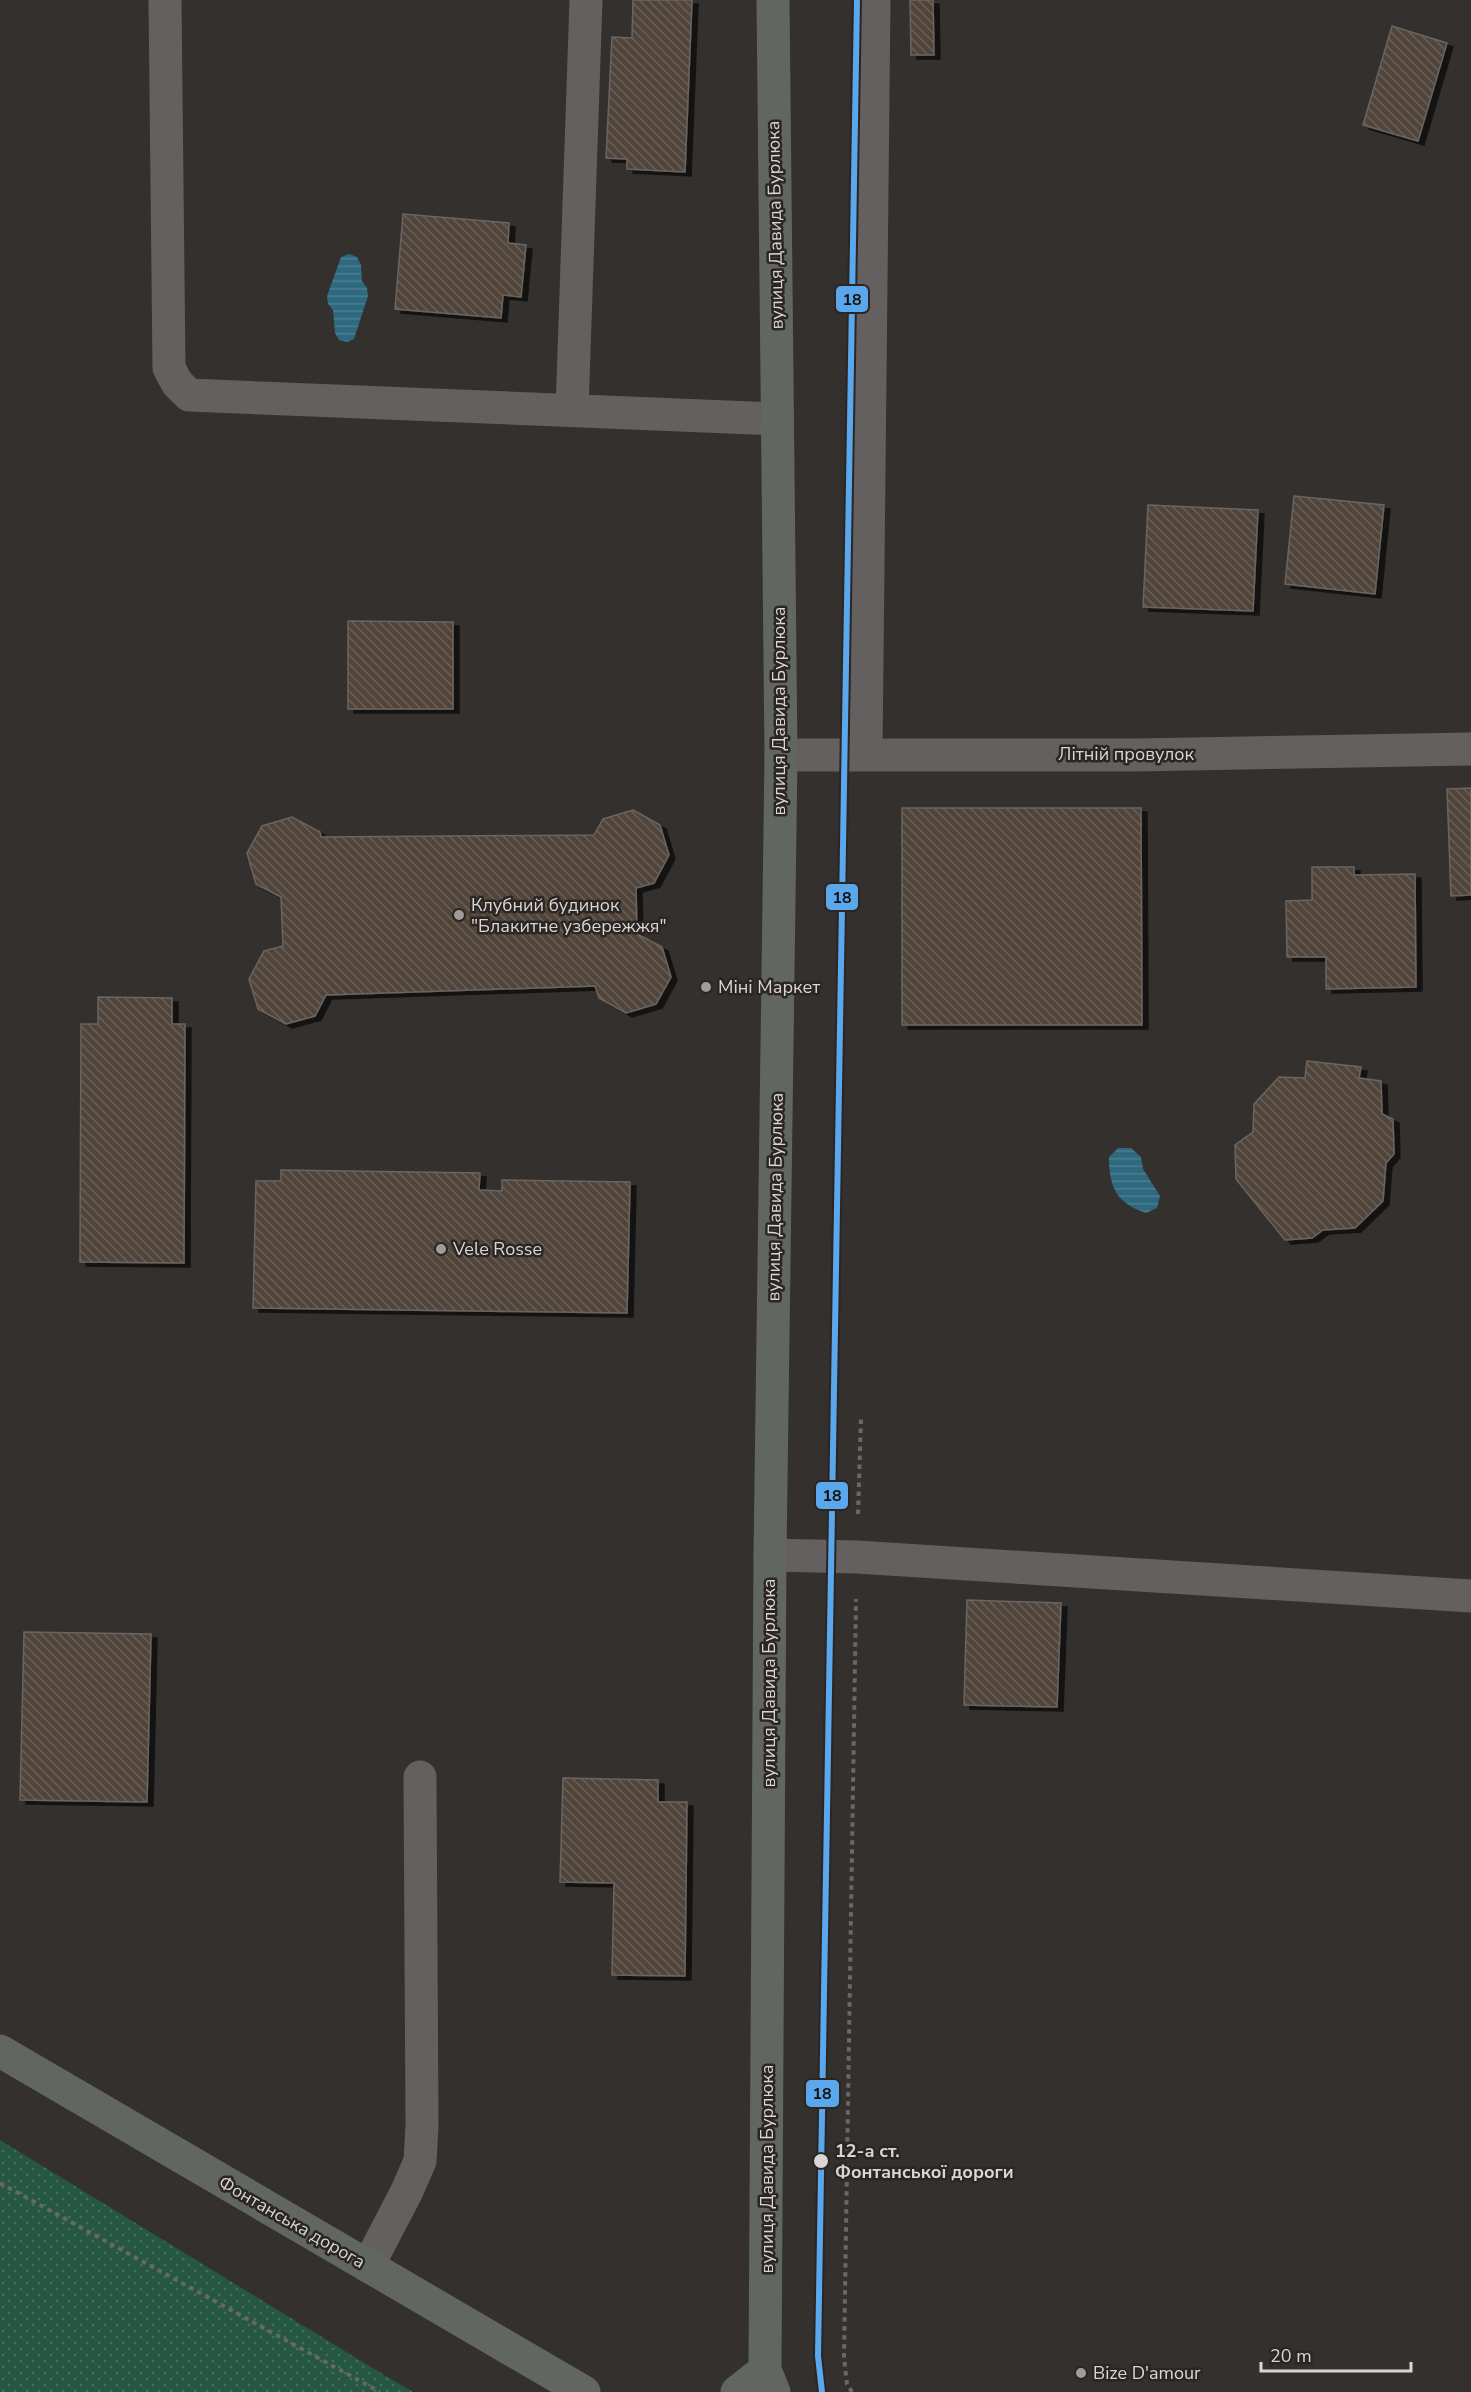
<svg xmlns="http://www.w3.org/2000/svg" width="1471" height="2392" font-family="'Nunito Sans',sans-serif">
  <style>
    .grass { fill: url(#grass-dots) }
    .water { fill: url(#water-rules) }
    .building { fill: url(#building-back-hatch); stroke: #686564; stroke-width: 1.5; filter: url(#shadow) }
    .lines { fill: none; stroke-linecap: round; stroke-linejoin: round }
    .path { stroke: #6a6867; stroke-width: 4; stroke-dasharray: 4.5 4.5; stroke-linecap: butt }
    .minor { stroke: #63605f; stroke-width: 33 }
    .major { stroke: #626662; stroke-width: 33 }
    .tram-1-casing { stroke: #2b2623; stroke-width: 10 }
    .tram-1 { stroke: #5aa8eb; stroke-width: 6 }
    .poi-dot { fill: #9f9c99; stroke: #2b2623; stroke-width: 2 }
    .stop-dot { fill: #d9d6d3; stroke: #2b2623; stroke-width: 2 }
    .labels { text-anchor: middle; stroke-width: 5; stroke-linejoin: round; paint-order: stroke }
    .street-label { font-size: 18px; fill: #d9d6d3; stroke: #2b2623 }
    .poi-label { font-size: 18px; fill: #d9d6d3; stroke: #2b2623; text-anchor: start }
    .stop-label { font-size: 18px; font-weight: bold; fill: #d9d6d3; stroke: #2b2623; text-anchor: start }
    .line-badge { stroke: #2b2623; stroke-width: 2 }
    .pale-badge-label { font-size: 16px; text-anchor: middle; font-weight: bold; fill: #111 }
  </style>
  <defs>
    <pattern id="grass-dots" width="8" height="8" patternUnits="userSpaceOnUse" patternTransform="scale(1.5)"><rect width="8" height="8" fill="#255744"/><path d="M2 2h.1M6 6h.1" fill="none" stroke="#446e5e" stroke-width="1.8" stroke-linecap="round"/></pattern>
    <pattern id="water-rules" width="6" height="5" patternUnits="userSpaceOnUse" patternTransform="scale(1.5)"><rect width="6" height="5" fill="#2e697f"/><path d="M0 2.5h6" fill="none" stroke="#4c7e90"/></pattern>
    <pattern id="building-back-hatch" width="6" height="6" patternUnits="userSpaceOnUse" patternTransform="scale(1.5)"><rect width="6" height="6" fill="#51453b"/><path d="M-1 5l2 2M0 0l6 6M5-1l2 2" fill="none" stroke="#695f56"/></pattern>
    <filter id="shadow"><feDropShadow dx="6" dy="4" stdDeviation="0" flood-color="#0009"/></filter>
  </defs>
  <rect width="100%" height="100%" fill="#33302e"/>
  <polygon class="grass" points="0,2140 374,2369 413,2392 0,2392"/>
  <g class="water">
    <polygon points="349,254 357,257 361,265 362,281 367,288 368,296 354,339 347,342 339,340 335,333 333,310 328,304 327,296 341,257"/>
    <path d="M 1118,1148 L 1131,1148 L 1141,1157 L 1143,1169 L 1160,1196 L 1157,1208 L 1146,1213 C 1116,1203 1109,1187 1109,1157 Z"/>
  </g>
  <g class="building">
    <polygon points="633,0 692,0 685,172 627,169 627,159 606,158 612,37 632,38"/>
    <polygon points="910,0 933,0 934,55 911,55"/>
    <polygon points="1392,26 1447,43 1418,141 1363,125"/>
    <polygon points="403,214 509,223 508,243 526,245 521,297 503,295 501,318 395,309"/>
    <polygon points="1294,496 1384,505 1375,594 1285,584"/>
    <polygon points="1148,505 1258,510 1253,611 1143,607"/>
    <polygon points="348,621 453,622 453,709 348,709"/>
    <polygon points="1471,788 1471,895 1451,896 1447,789"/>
    <polygon points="902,808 1141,808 1142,1025 902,1025"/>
    <polygon points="633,810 660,825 669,855 654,883 636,888 637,934 662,947 671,977 656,1004 626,1013 599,998 595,986 326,995 315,1016 286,1024 258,1009 249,979 264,951 283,946 281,897 256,884 247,853 262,826 292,817 320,832 321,837 594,835 603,819"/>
    <polygon points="1312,867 1354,867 1354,875 1415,874 1416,987 1326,989 1326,957 1287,957 1286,901 1312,900"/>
    <polygon points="98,997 172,998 172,1024 185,1024 184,1263 80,1262 81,1024 98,1024"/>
    <polygon points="1307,1061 1361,1067 1359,1078 1381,1081 1382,1114 1393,1119 1394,1154 1386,1163 1383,1201 1355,1228 1323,1230 1312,1238 1285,1240 1236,1179 1235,1145 1253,1132 1254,1104 1279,1077 1305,1078"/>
    <polygon points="281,1170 480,1173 479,1190 502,1191 502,1180 630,1182 627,1313 253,1308 256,1181 281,1181"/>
    <polygon points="967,1600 1061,1603 1057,1707 964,1705"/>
    <polygon points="24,1632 151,1634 147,1802 20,1800"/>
    <polygon points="563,1778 658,1780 658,1802 687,1802 685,1976 612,1975 614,1883 560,1882"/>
  </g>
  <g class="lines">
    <g class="path">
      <polyline points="858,1514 861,1418"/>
      <polyline points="0,2183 380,2392"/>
      <polyline points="852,2392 847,2384 844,2357 856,1599"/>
    </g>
    <g class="minor">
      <polyline points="165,0 169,368 177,383 189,395 777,419"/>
      <polyline points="572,410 586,0"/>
      <polyline points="866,754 874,0"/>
      <polyline points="781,755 1135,755 1471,749"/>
      <polyline points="770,1555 857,1557 1471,1596"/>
      <polyline points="368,2266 407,2191 420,2161 422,2126 420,1777"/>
    </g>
    <g class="major">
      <polyline points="773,0 781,755 770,1555 765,2370 774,2392"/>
      <polyline points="0,2051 584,2392"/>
      <polyline points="737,2392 765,2370"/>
    </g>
    <g class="tram-1-casing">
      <polyline id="tram-1" points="822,2392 818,2356 857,0"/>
    </g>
    <use href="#tram-1" class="tram-1"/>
  </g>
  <g class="poi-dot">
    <circle cx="459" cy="915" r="6"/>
    <circle cx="706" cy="987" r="6"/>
    <circle cx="441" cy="1249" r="6"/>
    <circle cx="1081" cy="2373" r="6"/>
  </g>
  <circle class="stop-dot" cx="821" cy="2161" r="8"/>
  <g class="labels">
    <g class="street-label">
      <text transform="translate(775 225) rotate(-91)" y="6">вулиця Давида Бурлюка</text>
      <text transform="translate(779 711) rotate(-90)" y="6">вулиця Давида Бурлюка</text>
      <text x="1126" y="760">Літній провулок</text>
      <text transform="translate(775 1197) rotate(-89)" y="6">вулиця Давида Бурлюка</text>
      <text transform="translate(769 1683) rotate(-90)" y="6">вулиця Давида Бурлюка</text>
      <text transform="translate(767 2169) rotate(-90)" y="6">вулиця Давида Бурлюка</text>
      <text transform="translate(292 2222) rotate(30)" y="6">Фонтанська дорога</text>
    </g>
    <g class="poi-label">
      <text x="471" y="911">Клубний будинок<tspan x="471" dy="21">"Блакитне узбережжя"</tspan></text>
      <text x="718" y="993">Міні Маркет</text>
      <text x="453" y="1255">Vele Rosse</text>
      <text x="1093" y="2379">Bize D'amour</text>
    </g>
    <g class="stop-label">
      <text x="835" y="2157">12-а ст.<tspan x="835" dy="21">Фонтанської дороги</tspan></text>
    </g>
  </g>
  <g class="line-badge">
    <rect x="835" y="285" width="34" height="28" rx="6" fill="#5aa8eb"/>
    <rect x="825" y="883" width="34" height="28" rx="6" fill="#5aa8eb"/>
    <rect x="815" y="1481" width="34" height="29" rx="6" fill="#5aa8eb"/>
    <rect x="805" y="2079" width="35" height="29" rx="6" fill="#5aa8eb"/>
  </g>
  <g class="pale-badge-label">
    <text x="852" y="305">18</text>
    <text x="842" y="903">18</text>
    <text x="832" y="1501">18</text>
    <text x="822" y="2099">18</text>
  </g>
  <path d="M1261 2362v9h150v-9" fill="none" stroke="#d9d6d3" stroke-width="3"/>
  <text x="1270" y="2362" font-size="18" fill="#d9d6d3" stroke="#2b2623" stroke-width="4.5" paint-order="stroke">20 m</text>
</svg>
